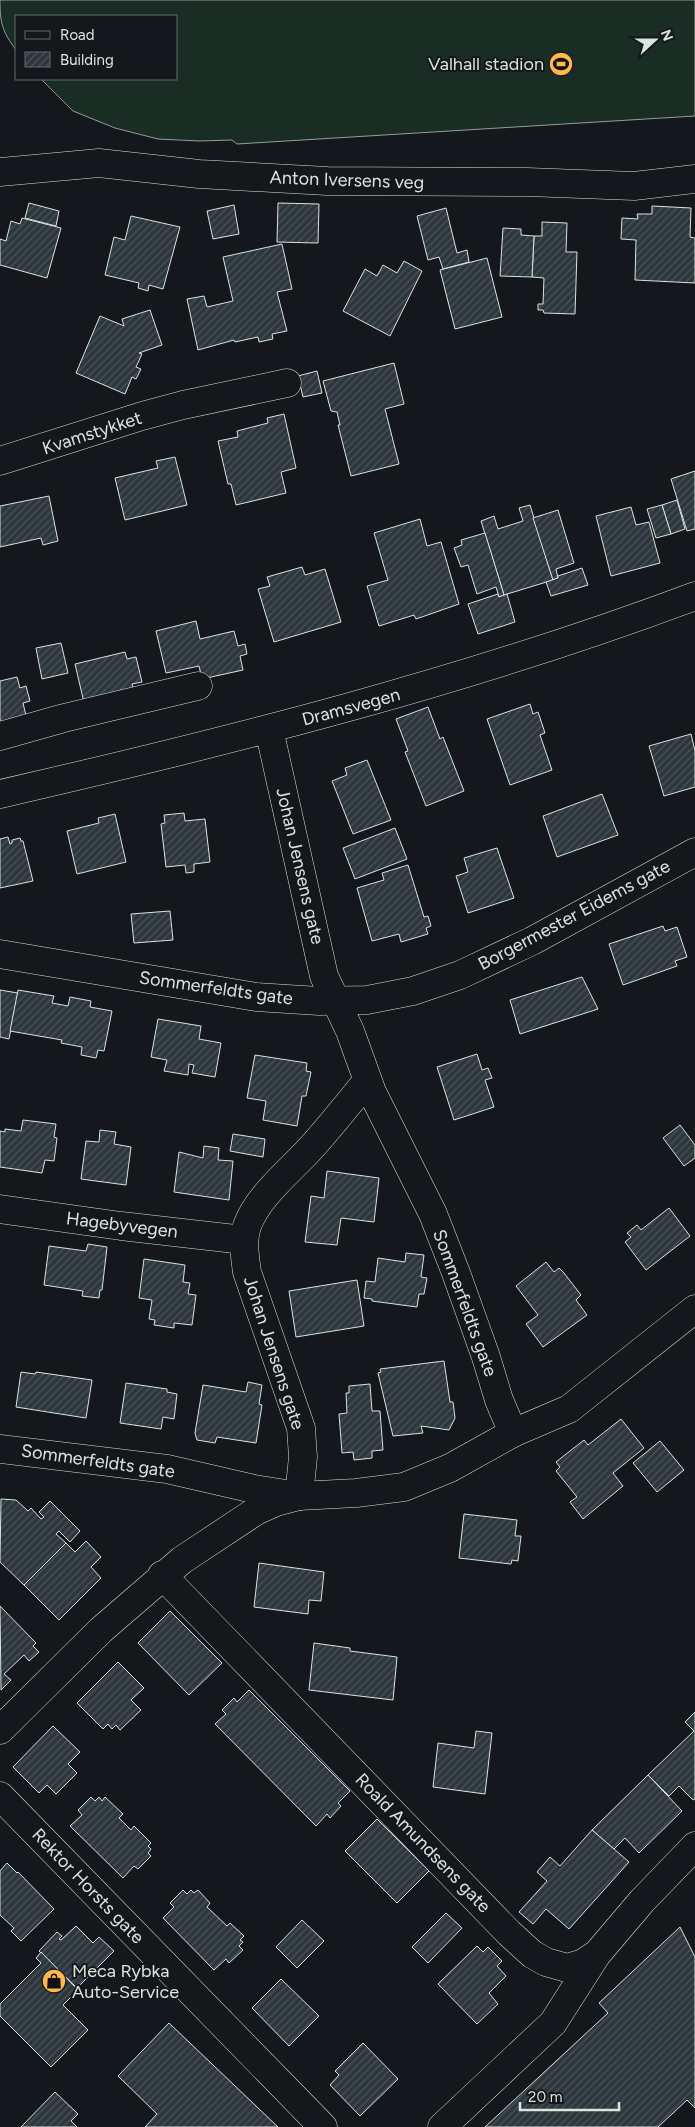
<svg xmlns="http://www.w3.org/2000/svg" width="695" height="2127" font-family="Figtree,sans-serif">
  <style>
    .grass { fill: #1a2d24; stroke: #939e99 }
    .building { fill: url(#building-hatch); stroke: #d8e6dc }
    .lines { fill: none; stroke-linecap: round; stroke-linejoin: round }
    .minor-casing { stroke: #d8e6dc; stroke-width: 29 }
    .minor { stroke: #14181c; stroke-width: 28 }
    .labels { text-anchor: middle; stroke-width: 4; stroke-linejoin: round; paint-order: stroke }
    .poi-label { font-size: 18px; fill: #d8e6dc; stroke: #14181c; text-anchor: end }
    .street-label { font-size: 18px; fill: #d8e6dc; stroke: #14181c }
  </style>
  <defs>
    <pattern id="building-hatch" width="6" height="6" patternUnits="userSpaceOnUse" patternTransform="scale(1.25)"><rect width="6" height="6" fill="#2c363c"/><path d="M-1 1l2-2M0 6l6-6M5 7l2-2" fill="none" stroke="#4a5358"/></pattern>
  </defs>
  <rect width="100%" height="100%" fill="#14181c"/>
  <path class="grass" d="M 0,0 L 695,0 L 695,116 L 237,144 L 232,140 L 199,141 L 158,139 L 115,128 L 73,111 L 41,79 L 176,79 L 176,16 L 16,16 L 16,50 C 2,31 0,23 0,0 Z"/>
  <g class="building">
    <polygon points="29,203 59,211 56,226 25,218"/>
    <polygon points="278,203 319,204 318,243 277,242"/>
    <polygon points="234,205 239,234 213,239 207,211"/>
    <polygon points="652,206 691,208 690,237 695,238 695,283 635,280 636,240 621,239 622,218 638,219 637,214 652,214"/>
    <polygon points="446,208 457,253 467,250 469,262 443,269 439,257 428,260 417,216"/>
    <polygon points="131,216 180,227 163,289 149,285 148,291 138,288 139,283 105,275 114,237 125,240"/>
    <polygon points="22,218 61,228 47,278 0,265 0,239 6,241 11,221 20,224"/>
    <polygon points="542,222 567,223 566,252 577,252 575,314 544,313 543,310 538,310 538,304 543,304 544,278 532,277 534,236 542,236"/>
    <polygon points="503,228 521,229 521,235 534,236 532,277 500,276"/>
    <polygon points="282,244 292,289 277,292 287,331 272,334 273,339 259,342 258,337 235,342 234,340 198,350 187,299 204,296 207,307 233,301 223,257"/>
    <polygon points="487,258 502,317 455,329 440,270"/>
    <polygon points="404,261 422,271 390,336 343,311 365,269 377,276 383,265 397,273"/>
    <polygon points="150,310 162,345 139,353 142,354 136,367 141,369 136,379 132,377 125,394 76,373 100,316 124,326 122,319"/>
    <polygon points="394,363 404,404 385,409 399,464 351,476 338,425 340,425 337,412 331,411 323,381"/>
    <polygon points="317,371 322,393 303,397 298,376"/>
    <polygon points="284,414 296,468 281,472 286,493 236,505 231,484 228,484 218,441 238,437 237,431 268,423 267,418"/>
    <polygon points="175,457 187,505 125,520 115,478 158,468 156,461"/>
    <polygon points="695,471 695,529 687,531 671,479"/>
    <polygon points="49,496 58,541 43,545 41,538 0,547 0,506"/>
    <polygon points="677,500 685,529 671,534 662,505"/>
    <polygon points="530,505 553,580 504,595 481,521 494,516 498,529 523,521 519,508"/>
    <polygon points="662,505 671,534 656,538 647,509"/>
    <polygon points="631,507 636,525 649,522 660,563 611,576 596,516"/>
    <polygon points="558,510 574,563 556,569 558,578 553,580 533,518"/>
    <polygon points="420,519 427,546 441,542 459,604 416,619 414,615 379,626 367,586 388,580 374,533"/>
    <polygon points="485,533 504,595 499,597 496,587 477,594 468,565 461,567 454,548 462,545 461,540"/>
    <polygon points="302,567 305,575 325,569 341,622 274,642 258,589 270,586 267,577"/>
    <polygon points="582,568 588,585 551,596 546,582 558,578 558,576"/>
    <polygon points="498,594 499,597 507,594 515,622 478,634 468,604"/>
    <polygon points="196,621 200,639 234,631 238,646 245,644 247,654 240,656 243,670 202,679 199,666 166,673 156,631"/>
    <polygon points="61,643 68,673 42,679 36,648"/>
    <polygon points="125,652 127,659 136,657 142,682 132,684 135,694 85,707 75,664"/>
    <polygon points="17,677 20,688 26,686 30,701 23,703 27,720 0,726 0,681"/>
    <polygon points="530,704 533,714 538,712 545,733 540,735 552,770 510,785 487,719"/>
    <polygon points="428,707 440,739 443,737 464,791 426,806 405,752 408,751 396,719"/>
    <polygon points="691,734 695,751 695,787 664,796 649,746"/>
    <polygon points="367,760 391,820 353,834 332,781 347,775 345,768"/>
    <polygon points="602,794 618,835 557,857 543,816"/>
    <polygon points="184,813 185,821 205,819 210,862 194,864 194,872 186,873 185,865 166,867 161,824 165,823 164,815"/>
    <polygon points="115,814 126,862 77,874 67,831 99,823 98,818"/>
    <polygon points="395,828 407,859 355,879 343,848"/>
    <polygon points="8,837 10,844 12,843 12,840 20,838 21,841 23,841 33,881 0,888 0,839"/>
    <polygon points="497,848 514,898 468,913 456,876 468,872 464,858"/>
    <polygon points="408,865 424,917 428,916 431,926 426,928 428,934 401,942 399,934 372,941 357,888 384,880 382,873"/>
    <polygon points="170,911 173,940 134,943 131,914"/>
    <polygon points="663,926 665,931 677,927 687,957 675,961 677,966 623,985 609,944"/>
    <polygon points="582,977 598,1009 520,1034 510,1000"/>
    <polygon points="0,990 18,993 9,1039 0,1037"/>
    <polygon points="18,990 54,996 52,1003 68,1006 70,997 91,1001 90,1007 112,1011 104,1051 98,1050 96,1058 81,1055 82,1047 61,1043 62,1040 10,1031"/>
    <polygon points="158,1019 201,1026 199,1039 221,1043 215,1077 192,1073 194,1065 189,1064 188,1075 164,1071 167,1060 151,1057"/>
    <polygon points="477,1054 482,1070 488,1068 492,1078 485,1080 494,1107 454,1120 437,1067"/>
    <polygon points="255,1055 307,1063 306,1071 311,1072 306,1096 302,1096 297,1126 263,1120 266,1101 247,1098"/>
    <polygon points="23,1120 56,1124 54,1137 57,1138 54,1161 45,1160 42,1173 0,1167 0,1131 5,1132 5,1129 21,1131"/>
    <polygon points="680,1125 695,1145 695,1158 684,1166 663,1138"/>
    <polygon points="100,1130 116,1132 114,1144 131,1147 126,1185 81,1179 86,1141 99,1142"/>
    <polygon points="233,1134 265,1139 263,1157 230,1151"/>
    <polygon points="204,1146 219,1148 218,1160 233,1161 229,1200 174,1192 179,1152 203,1158"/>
    <polygon points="327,1171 379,1178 374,1222 341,1218 337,1245 305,1242 311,1196 324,1198"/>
    <polygon points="669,1208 690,1236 646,1270 625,1242 631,1237 627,1233 637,1225 641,1230"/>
    <polygon points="88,1244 107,1247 102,1290 100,1290 99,1298 82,1296 83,1291 44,1285 49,1246 86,1251"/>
    <polygon points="406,1253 424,1255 421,1277 427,1278 424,1294 419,1294 417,1307 372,1301 372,1299 364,1298 366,1281 375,1282 378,1258 405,1262"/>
    <polygon points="144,1259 185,1265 183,1282 190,1283 188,1294 196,1295 192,1325 174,1323 174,1328 154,1325 155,1320 149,1319 152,1300 139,1298"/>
    <polygon points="546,1262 554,1272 559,1268 564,1273 581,1295 576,1300 587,1315 543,1347 526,1324 538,1315 516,1286"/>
    <polygon points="357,1280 364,1326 296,1337 289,1291"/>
    <polygon points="444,1361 450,1402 453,1402 455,1418 449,1430 421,1426 423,1433 393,1436 378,1373 381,1372 380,1369"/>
    <polygon points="21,1372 35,1374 36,1372 92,1380 86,1418 16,1407"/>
    <polygon points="248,1382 262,1385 259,1404 262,1405 256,1443 217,1437 215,1443 197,1440 195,1433 203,1385 246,1392"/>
    <polygon points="126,1383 167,1389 167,1392 177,1394 174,1419 163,1417 161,1429 120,1423"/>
    <polygon points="370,1384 372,1411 380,1411 383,1450 372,1451 372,1458 354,1460 353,1452 342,1453 339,1414 347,1413 346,1393 349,1393 349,1386"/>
    <polygon points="621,1419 644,1448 613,1473 623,1486 583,1519 570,1502 577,1497 556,1471 560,1467 556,1462 584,1440 588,1445"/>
    <polygon points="660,1441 684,1470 657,1492 633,1463"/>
    <polygon points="1,1499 16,1500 28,1511 31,1508 41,1519 44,1517 39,1512 50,1501 80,1531 70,1542 59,1531 56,1534 66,1543 24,1585 0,1562"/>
    <polygon points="464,1514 517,1520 515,1536 521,1536 518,1561 512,1560 511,1564 459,1558"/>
    <polygon points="86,1541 101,1557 91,1567 101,1578 59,1620 24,1585 66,1543 75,1552"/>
    <polygon points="259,1563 324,1572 321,1601 309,1600 308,1614 254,1607"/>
    <polygon points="0,1606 36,1643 33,1646 39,1652 29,1661 24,1655 4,1674 11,1680 1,1690"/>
    <polygon points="170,1611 222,1663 189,1695 138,1643"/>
    <polygon points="314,1643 350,1648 350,1651 397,1657 393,1700 309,1690"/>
    <polygon points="118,1662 144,1688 131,1700 141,1710 120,1730 116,1725 112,1729 108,1724 103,1729 77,1703"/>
    <polygon points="249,1690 350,1791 338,1803 341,1806 330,1818 327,1814 316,1826 215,1724 226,1714 222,1710 234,1698 237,1702"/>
    <polygon points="695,1712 695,1799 693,1800 679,1786 669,1796 648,1775 694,1731 685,1722"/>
    <polygon points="53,1726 80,1752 68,1764 77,1773 56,1794 47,1785 39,1793 13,1767"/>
    <polygon points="476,1731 492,1733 485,1794 433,1787 438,1743 474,1748"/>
    <polygon points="648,1775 682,1811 639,1853 625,1838 614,1849 592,1830"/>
    <polygon points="91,1797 95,1801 99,1797 102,1801 105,1797 123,1814 119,1818 131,1830 134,1826 151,1843 148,1846 151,1849 148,1853 151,1856 138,1869 134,1866 123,1878 70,1826 82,1815 78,1810"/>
    <polygon points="377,1819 429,1871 397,1903 345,1851"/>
    <polygon points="592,1830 629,1862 569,1929 546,1909 533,1924 519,1912 547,1881 537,1872 550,1857 560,1866"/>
    <polygon points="7,1863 17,1873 18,1872 54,1909 21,1941 11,1931 14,1928 0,1915 0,1871"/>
    <polygon points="183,1890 187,1894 191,1890 194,1893 198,1890 210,1903 207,1907 227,1926 230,1923 244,1936 240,1940 243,1942 239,1946 243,1950 229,1963 226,1959 214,1970 163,1918 174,1907 170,1903"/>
    <polygon points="446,1913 462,1928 428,1963 412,1947"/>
    <polygon points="302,1920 324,1941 297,1968 276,1947"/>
    <polygon points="76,1926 93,1943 99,1937 114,1951 77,1988 39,1951 57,1932 62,1936 59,1939 61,1940"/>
    <polygon points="680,1927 695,1957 695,2108 687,2100 658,2127 485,2127 608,2013 599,2003"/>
    <polygon points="477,1946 483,1952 488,1947 502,1961 497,1966 506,1976 489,1993 498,2004 477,2024 438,1984"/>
    <polygon points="41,1952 78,1990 63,2005 88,2030 51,2067 0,2016 0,2004 41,1963 36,1958"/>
    <polygon points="281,1979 319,2016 289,2046 252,2008"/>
    <polygon points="169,2023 278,2127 145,2127 157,2114 118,2076"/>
    <polygon points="363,2043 398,2079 360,2116 330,2085 339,2075 335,2071"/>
    <polygon points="55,2092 78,2114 71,2121 77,2127 21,2127"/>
  </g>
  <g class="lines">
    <g class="minor-casing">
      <g id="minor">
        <polyline points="0,172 99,163 199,174 327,181 527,182 634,186 695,179"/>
        <polyline points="0,461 142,416 183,405 287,383"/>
        <polyline points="0,736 64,718 198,686"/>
        <path d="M 0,794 C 235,740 468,681 695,596"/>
        <polyline points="0,954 256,997 319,1001 367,1000 413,991 460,975 532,941 695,852"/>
        <polyline points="0,1209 121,1226 244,1240"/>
        <polyline points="513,1433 569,1409 695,1309"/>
        <polyline points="0,1449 167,1469 254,1489 299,1496 356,1493 404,1487 450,1468 513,1433 499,1400 486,1357 456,1273 433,1214 372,1092 350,1031 324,976 269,729"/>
        <polyline points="162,1575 509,1933 532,1954 546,1962 567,1968 583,1963 597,1954 642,1901 695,1846"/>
        <path d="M 0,1730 L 101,1630 L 182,1560 L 256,1511 L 276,1502 L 299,1496 L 303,1457 L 301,1428 L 247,1272 C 245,1257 242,1241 247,1226 C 258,1196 289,1172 310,1149 C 330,1127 348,1104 367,1081"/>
        <polyline points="0,1796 323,2127"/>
        <polyline points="442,2127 553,2023 597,1954"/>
      </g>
    </g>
    <use href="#minor" class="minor"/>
  </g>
  <defs>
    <g id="stadium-disc" transform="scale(1.25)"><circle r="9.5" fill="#ffb74d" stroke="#14181c"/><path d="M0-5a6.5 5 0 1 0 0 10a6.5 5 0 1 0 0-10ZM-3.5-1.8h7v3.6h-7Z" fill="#111"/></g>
    <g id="shop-disc" transform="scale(1.25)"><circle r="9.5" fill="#ffb74d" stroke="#14181c"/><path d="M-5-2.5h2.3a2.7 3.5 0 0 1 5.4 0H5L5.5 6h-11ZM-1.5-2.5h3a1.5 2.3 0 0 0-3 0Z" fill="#111"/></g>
  </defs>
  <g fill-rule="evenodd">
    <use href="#stadium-disc" x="561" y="64"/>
    <use href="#shop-disc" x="54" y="1981"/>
  </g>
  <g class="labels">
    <g class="poi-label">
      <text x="544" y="70">Valhall stadion</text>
      <text x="72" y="1977" text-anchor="start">Meca Rybka<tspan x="72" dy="21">Auto-Service</tspan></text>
    </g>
    <g class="street-label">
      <text transform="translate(347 180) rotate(2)" y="6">Anton Iversens veg</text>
      <text transform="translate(92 433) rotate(-18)" y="6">Kvamstykket</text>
      <text transform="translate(351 707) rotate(-15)" y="6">Dramsvegen</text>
      <text transform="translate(300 866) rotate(77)" y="6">Johan Jensens gate</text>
      <text transform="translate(574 915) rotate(-28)" y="6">Borgermester Eidems gate</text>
      <text transform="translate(216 988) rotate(8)" y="6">Sommerfeldts gate</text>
      <text transform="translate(122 1225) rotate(7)" y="6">Hagebyvegen</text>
      <text transform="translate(465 1303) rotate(70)" y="6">Sommerfeldts gate</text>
      <text transform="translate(274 1353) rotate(72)" y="6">Johan Jensens gate</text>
      <text transform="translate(98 1461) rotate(8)" y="6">Sommerfeldts gate</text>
      <text transform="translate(423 1843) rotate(46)" y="6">Roald Amundsens gate</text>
      <text transform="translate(88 1886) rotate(46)" y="6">Rektor Horsts gate</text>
    </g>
  </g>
  <rect x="15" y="15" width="162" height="65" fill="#14181c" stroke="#626a69"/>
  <rect x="25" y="31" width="25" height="8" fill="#14181c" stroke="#626a69"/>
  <text x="60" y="40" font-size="15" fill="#d8e6dc">Road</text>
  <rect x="25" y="52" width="25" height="15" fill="url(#building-hatch)" stroke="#626a69"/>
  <text x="60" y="65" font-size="15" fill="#d8e6dc">Building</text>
  <g transform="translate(655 40) rotate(69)" stroke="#14181c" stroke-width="4" paint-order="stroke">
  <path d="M0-4L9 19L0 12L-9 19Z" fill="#d8e6dc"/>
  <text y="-8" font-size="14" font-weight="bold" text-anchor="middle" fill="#d8e6dc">N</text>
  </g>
  <path d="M520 2102v8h99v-8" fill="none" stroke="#d8e6dc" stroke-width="2.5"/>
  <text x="528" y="2102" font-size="15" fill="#d8e6dc" stroke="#14181c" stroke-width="4" paint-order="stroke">20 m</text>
</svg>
